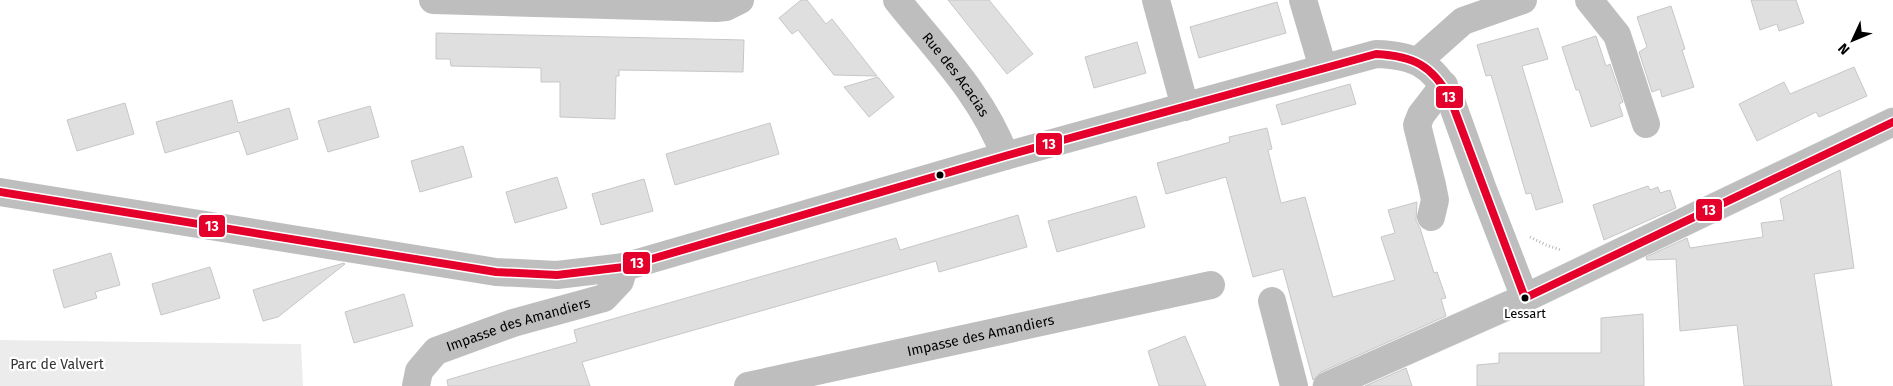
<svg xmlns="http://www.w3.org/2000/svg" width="1893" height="386" font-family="'Fira Sans',sans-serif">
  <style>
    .green { fill: #ececec }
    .building { fill: #dfdfdf; stroke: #c7c7c7 }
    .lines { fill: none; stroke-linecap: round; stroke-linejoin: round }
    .major-casing { stroke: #dbdbdb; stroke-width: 29 }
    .path { stroke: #b9b9b9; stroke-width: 3; stroke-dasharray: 1 2.5; stroke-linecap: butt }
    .minor { stroke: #bebebe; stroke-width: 28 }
    .major { stroke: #bebebe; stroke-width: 28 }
    .bus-1-casing { stroke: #fff; stroke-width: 11 }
    .bus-1 { stroke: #e4002b; stroke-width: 8 }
    .bus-dot { fill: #000; stroke: #fff; stroke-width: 2 }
    .labels { text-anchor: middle; stroke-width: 4.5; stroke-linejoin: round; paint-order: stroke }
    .bus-label { font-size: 13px; fill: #000; stroke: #fff }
    .street-label { font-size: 14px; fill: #000; stroke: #fff }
    .park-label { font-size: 14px; fill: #333; stroke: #fff }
    .line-badge { stroke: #fff; stroke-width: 2 }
    .badge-label { font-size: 14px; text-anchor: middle; font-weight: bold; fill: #fff }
  </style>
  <rect width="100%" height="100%" fill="#fff"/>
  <polygon class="green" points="0,340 301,344 303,386 0,386"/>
  <g class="building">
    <polygon points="801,0 807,0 826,24 832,19 877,76 834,75 798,30 792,34 779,18"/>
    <polygon points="948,0 989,0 1033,54 1007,74"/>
    <polygon points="1751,0 1796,0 1804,23 1779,31 1777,24 1760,30"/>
    <polygon points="1277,2 1286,33 1199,58 1190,27"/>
    <polygon points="1671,6 1685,49 1682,50 1694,87 1662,97 1660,89 1652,92 1639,52 1647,47 1637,17"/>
    <polygon points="1538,28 1548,59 1522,66 1563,202 1536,210 1531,193 1526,194 1491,75 1486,76 1477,45"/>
    <polygon points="436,33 744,40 743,72 619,70 619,76 616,76 615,119 560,117 560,82 541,82 541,68 451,66 450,59 436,59"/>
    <polygon points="1596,36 1606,66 1610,64 1623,102 1619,104 1623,116 1591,127 1579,90 1576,90 1562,47"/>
    <polygon points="1137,42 1146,73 1094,88 1085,57"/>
    <polygon points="1854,67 1867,96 1819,117 1816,112 1757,141 1739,104 1784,82 1790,94"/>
    <polygon points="878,77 894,97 869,117 844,87"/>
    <polygon points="1350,84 1356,104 1282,125 1276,105"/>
    <polygon points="232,100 238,123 289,108 298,139 247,155 239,131 165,153 156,122"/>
    <polygon points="125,103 134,134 77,151 67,120"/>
    <polygon points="370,106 379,137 328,152 318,121"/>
    <polygon points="770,123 779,154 675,185 666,154"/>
    <polygon points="1267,128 1272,149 1268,150 1281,203 1305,197 1333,297 1395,280 1381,237 1395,233 1388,210 1417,202 1416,221 1420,228 1434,273 1437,272 1446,298 1441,299 1446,316 1321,372 1313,380 1283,269 1253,277 1226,177 1166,194 1157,163 1230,142 1229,137"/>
    <polygon points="463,146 472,177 420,192 411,161"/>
    <polygon points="1840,170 1854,268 1814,274 1832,386 1744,386 1737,325 1680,331 1676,259 1647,260 1646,257 1687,238 1690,248 1763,237 1761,223 1784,220 1780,199"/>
    <polygon points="557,177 567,208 515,223 506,192"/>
    <polygon points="644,179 653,211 601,225 592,194"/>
    <polygon points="1648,186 1650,190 1658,187 1660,193 1670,190 1676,208 1604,240 1593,205"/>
    <polygon points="1136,196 1145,227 1057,252 1048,221"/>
    <polygon points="1018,215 1027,247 939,272 936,261 582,362 590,386 448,386 447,380 577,342 574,330 896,238 900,250"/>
    <polygon points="111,253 120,285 95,292 97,298 64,308 53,270"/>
    <polygon points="344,263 345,264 278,317 263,321 253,290"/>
    <polygon points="210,267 220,298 161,315 152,284"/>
    <polygon points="404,294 413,326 354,343 345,312"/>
    <polygon points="1643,314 1644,386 1477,386 1477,365 1499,363 1499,353 1601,353 1601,318"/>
    <polygon points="1185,336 1206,386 1159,386 1148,351"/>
    <polygon points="1406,368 1412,386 1365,386"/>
  </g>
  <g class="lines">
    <g class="major-casing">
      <polyline id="major" points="1327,386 1525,298 1893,122"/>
    </g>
    <polyline class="path" points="1530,237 1546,245 1561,250"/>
    <g class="minor">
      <polyline points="433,0 716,8 726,7 740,0"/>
      <path id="s1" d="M 897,0 C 936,49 983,96 1005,156"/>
      <polyline points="1156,0 1185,107"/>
      <polyline points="1303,0 1323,68"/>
      <polyline points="1589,0 1617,35 1646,124"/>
      <polyline points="1418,61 1463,21 1523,0"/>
      <path d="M 0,192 L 496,272 L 557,275 L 624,267 L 1005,156 L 1376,54 C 1412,55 1433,63 1450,98 L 1482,187 L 1525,298"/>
      <polyline points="1431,217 1435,200 1432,185 1417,125 1421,115 1444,85"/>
      <polyline points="1272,301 1294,386"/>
      <path id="s2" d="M 416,386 L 419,371 L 436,351 L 513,323 L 604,298 L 620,281 L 624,267"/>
      <path id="s3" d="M 748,386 L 1211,285"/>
    </g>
    <use href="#major" class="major"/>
    <g class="bus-1-casing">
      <g id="bus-1">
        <path d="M 0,192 L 496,272 L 557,275 L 624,267 L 1005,156 L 1376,54 C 1413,56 1432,65 1450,98 L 1525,298"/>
        <polyline points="1525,298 1893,122"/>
      </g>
    </g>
    <use href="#bus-1" class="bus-1"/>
  </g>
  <g class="bus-dot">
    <circle cx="940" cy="175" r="4.5"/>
    <circle cx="1525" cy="298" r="4.5"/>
  </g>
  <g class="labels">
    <g class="bus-label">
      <text x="1525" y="318">Lessart</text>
    </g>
    <g class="street-label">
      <text dy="5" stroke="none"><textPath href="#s1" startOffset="95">Rue des Acacias</textPath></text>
      <text dy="5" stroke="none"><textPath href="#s2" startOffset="128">Impasse des Amandiers</textPath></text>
      <text dy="5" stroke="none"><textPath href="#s3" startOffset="238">Impasse des Amandiers</textPath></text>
    </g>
    <g class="park-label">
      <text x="57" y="369">Parc de Valvert</text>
    </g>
  </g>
  <g class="line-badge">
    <rect x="1435" y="85" width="29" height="24" rx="5" fill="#e4002b"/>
    <rect x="1035" y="132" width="28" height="24" rx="5" fill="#e4002b"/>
    <rect x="1695" y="198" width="28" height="24" rx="5" fill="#e4002b"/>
    <rect x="198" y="214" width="28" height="24" rx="5" fill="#e4002b"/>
    <rect x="622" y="251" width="29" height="24" rx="5" fill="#e4002b"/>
  </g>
  <g class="badge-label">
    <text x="1449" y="102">13</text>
    <text x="1049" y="149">13</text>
    <text x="1709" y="215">13</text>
    <text x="212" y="231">13</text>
    <text x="637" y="268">13</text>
  </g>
  <g transform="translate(1853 40) rotate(226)" stroke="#ffffff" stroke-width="4" paint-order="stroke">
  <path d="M0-4L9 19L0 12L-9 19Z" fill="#000000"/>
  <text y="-8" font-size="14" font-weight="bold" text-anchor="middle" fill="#000000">N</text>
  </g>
</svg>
